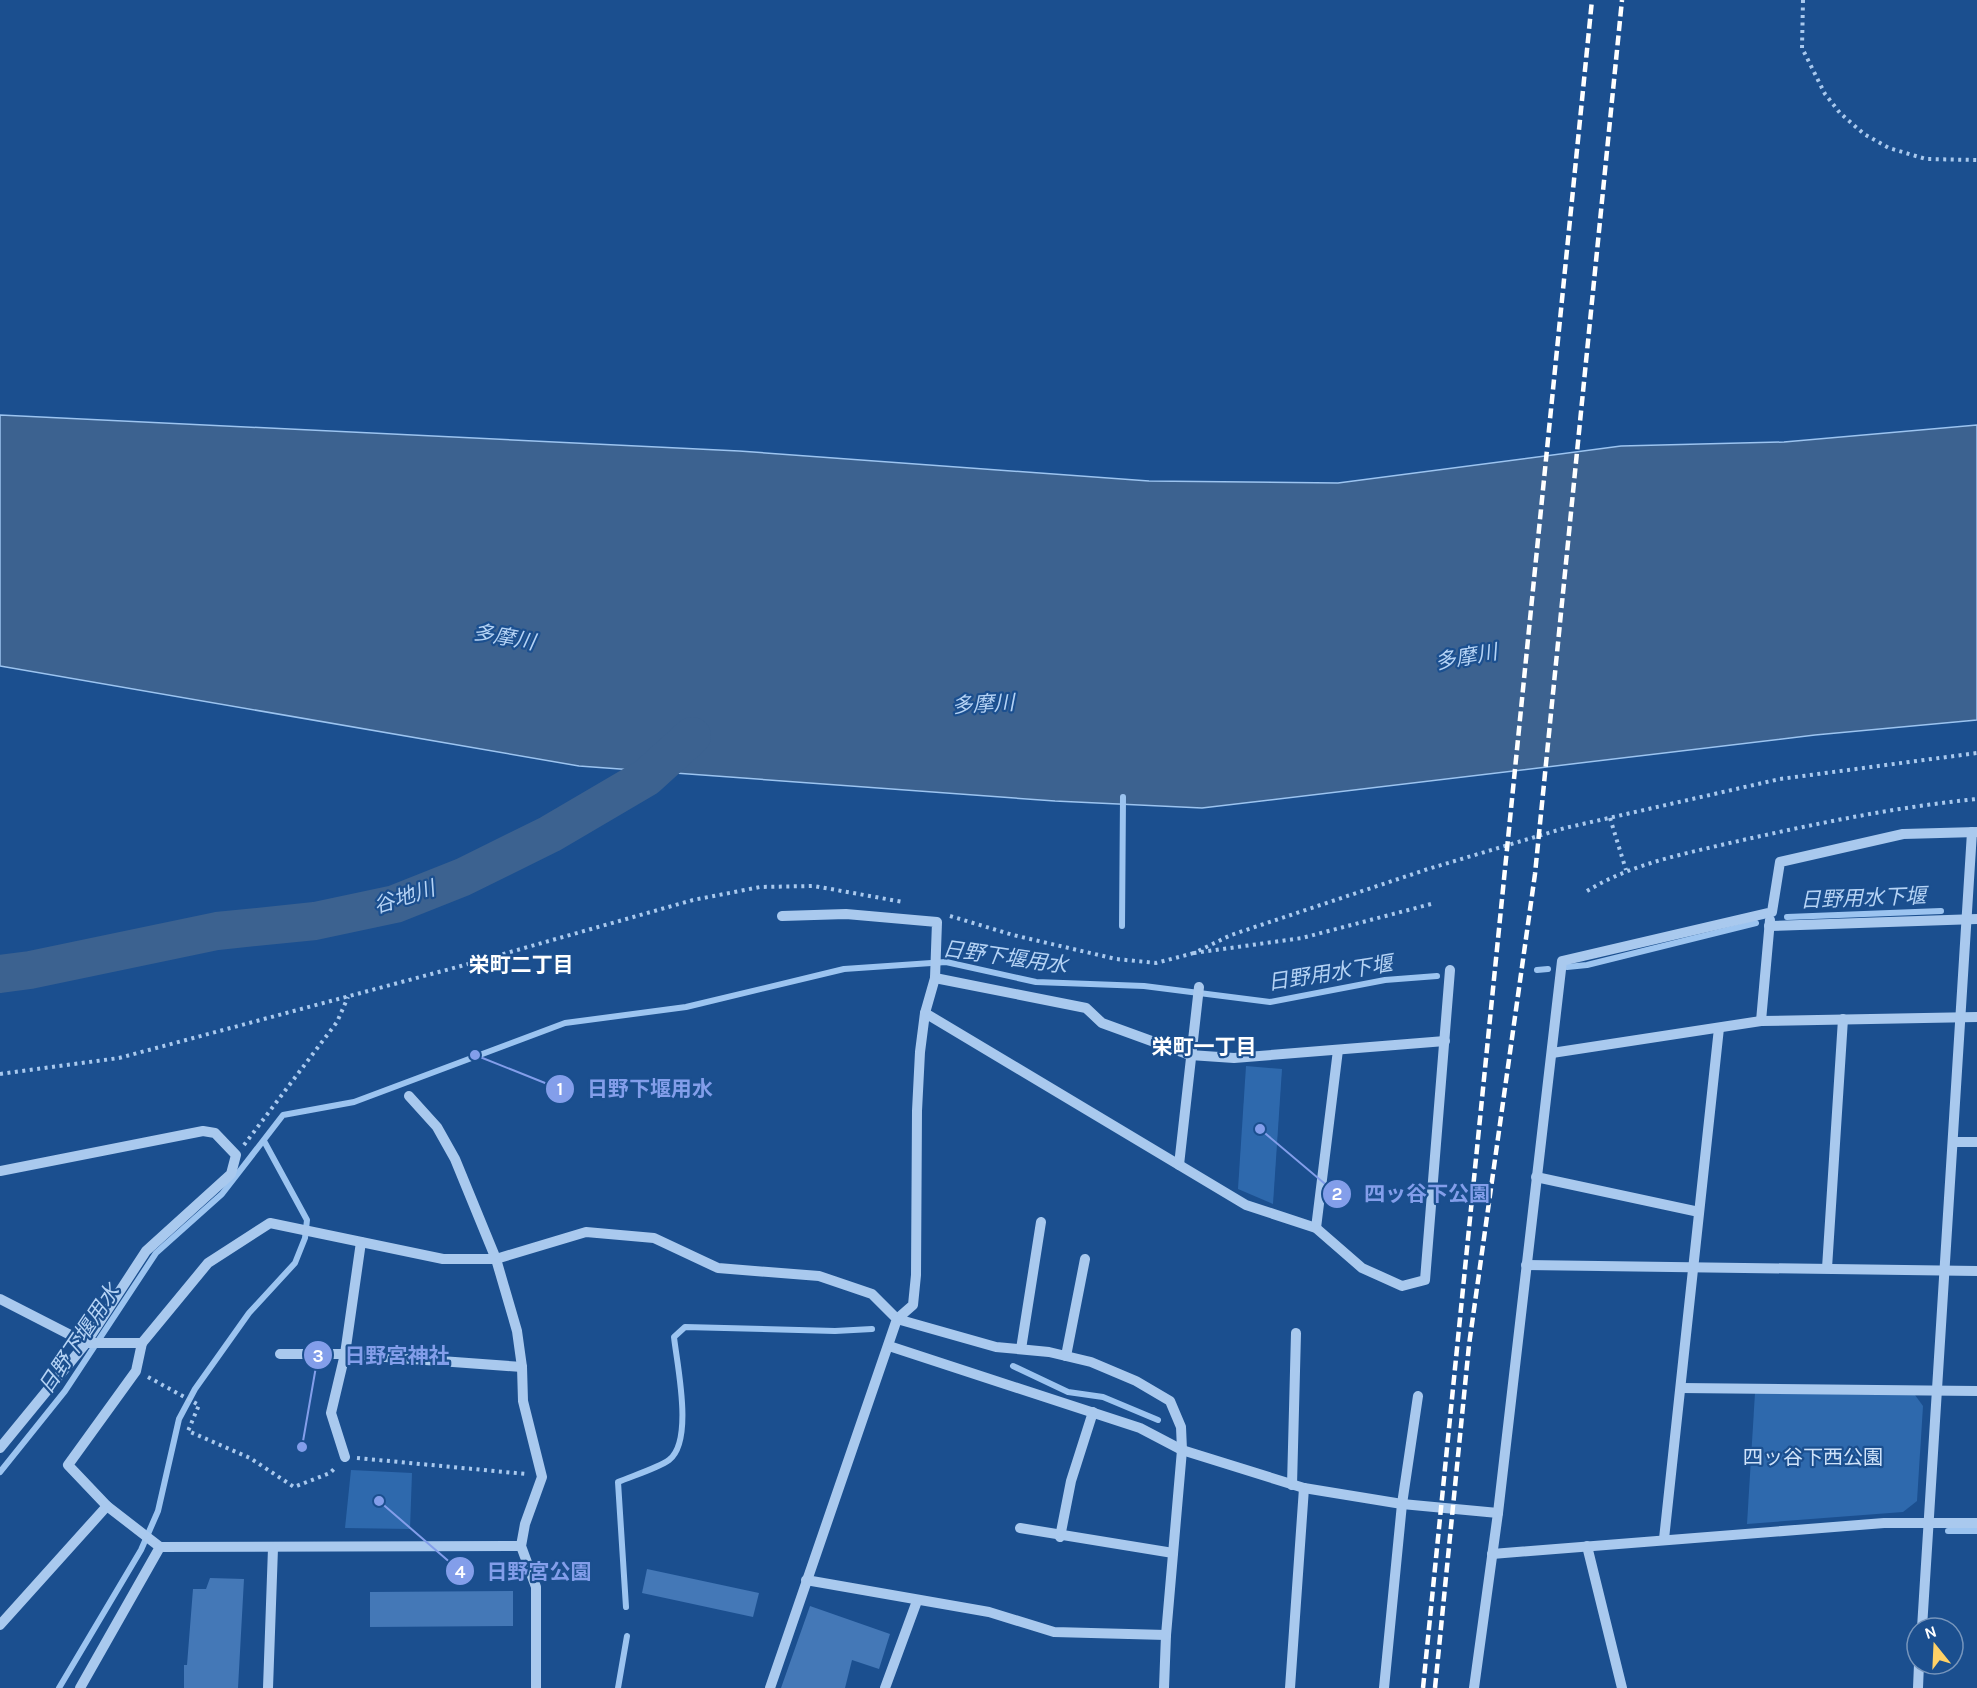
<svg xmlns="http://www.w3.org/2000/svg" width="1977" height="1688" font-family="Karla,'Noto Sans JP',sans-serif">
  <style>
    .green { fill: #2e69ad }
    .water { fill: #3c6290; stroke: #9cc4f0; stroke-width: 1.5 }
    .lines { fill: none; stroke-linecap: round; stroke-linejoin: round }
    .stream { stroke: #9cc4f0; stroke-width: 6 }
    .river { stroke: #3c6290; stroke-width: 38 }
    .building { fill: #4478b7 }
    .path { stroke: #a9c9ee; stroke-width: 4; stroke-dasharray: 3 4.5; stroke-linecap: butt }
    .minor { stroke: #a9c9ee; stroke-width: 10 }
    .rail { stroke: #fff; stroke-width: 4.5; stroke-dasharray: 10 4.5; stroke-linecap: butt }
    .labels { text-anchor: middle; stroke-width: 4.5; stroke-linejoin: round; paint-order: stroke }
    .park-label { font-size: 20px; fill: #cfe3fa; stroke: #1b4f8f }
    .water-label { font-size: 21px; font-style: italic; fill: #b5d3f5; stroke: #1b4f8f }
    .neighbourhood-label { font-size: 21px; font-weight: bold; fill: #fff; stroke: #1b4f8f }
    .leader { fill: none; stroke: #839eea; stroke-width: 2 }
    .callout-dot { fill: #839eea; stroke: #1b4f8f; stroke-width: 2 }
    .mark-label { font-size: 18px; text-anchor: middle; font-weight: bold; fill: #fff }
    .callout-label { font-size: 21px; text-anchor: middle; font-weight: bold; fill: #839eea; stroke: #1b4f8f; stroke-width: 4.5; stroke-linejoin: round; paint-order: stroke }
  </style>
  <rect width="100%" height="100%" fill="#1b4f8f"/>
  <g class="green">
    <polygon points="1246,1066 1282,1069 1273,1204 1238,1189"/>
    <polygon points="1755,1393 1915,1395 1923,1406 1917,1501 1903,1512 1747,1524"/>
    <polygon points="351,1470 412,1473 410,1529 345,1528"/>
  </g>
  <polygon class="water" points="0,415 739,451 1149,481 1338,483 1621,446 1784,442 1977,425 1977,720 1815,735 1202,808 1055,801 579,766 0,666"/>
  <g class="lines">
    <g class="stream">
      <polyline points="1787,917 1941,911"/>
      <polyline points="1122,926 1123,797"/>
      <polyline points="1567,967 1587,965 1756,923"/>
      <polyline points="1537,970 1548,969"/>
      <polyline points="1013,1366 1068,1392 1103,1397 1158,1420"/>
      <polyline points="0,1472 65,1391 156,1253 222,1194 283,1115 354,1102 565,1023 686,1007 844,969 946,962 1036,982 1144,986 1270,1002 1385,980 1437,976"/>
      <polyline points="1948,1531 1977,1531"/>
      <path d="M 626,1607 L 618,1482 C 632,1476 658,1468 669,1460 C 694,1441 677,1365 674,1337 L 685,1327 L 835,1331 L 872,1329"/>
      <polyline points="59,1688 141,1550 158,1511 179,1419 195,1389 249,1313 295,1263 305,1238 307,1220 264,1141"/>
      <polyline points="618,1688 627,1636"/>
    </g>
    <polyline class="river" points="0,974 30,970 217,931 315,921 395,904 463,877 550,834 647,777 692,736"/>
  </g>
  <g class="building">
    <polygon points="647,1569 759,1593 753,1617 642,1593"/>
    <polygon points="210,1578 244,1579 238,1688 184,1688 184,1665 187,1665 193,1589 206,1589"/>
    <polygon points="513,1591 513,1626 370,1627 370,1592"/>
    <polygon points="810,1606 890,1634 879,1669 852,1660 845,1688 781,1688"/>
  </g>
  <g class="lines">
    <g class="path">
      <polyline points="1803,0 1802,48 1825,94 1840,113 1864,134 1889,148 1926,159 1977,160"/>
      <polyline points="1610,818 1626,870"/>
      <path d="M 1587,891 C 1631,864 1683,854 1734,842 C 1814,824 1895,807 1977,799"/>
      <polyline points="1431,904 1302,938 1194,953 1231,935 1428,869 1565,828 1780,779 1977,753"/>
      <polyline points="950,916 1013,935 1116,959 1156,963 1194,953"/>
      <polyline points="0,1074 119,1058 461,966 693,900 760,887 814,886 903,902"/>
      <polyline points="244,1145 337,1022 348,997"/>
      <polyline points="148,1377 199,1405 188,1431 250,1458 294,1487 330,1473 336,1467"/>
      <polyline points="357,1458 526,1474"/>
    </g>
    <g class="minor">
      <polyline points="782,916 846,914 937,922 935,978 925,1013 920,1052 917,1111 916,1275 913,1305 897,1319"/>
      <polyline points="1769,926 1977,919"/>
      <polyline points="935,978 1086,1008 1102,1023 1190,1055 1234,1058 1445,1041"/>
      <polyline points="925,1013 1246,1205 1316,1228 1362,1268 1402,1286 1425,1280 1450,970"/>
      <polyline points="1761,1021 1770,920"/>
      <polyline points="1552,1053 1761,1021 1977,1017"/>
      <polyline points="409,1096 437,1127 455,1159 496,1259 517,1331 522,1367 523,1401 542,1477 525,1524 521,1546 536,1587 536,1688"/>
      <polyline points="1953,1142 1977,1142"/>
      <polyline points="1179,1165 1199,987"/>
      <polyline points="0,1171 203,1131 215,1133 236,1155 231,1174 146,1251 86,1343 0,1448"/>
      <polyline points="1536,1177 1699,1212"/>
      <polyline points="1316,1228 1338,1050"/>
      <polyline points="1526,1265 1977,1271"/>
      <polyline points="1827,1268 1843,1019"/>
      <polyline points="0,1299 86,1343 142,1343 208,1263 270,1223 443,1259 496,1259 586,1232 654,1238 718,1268 819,1276 872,1294 897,1319 770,1688"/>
      <polyline points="897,1319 996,1347 1049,1352 1091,1362 1136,1381 1170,1401 1181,1427 1182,1450 1166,1635 1164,1688"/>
      <polyline points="142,1343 136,1371 68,1465 107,1506 160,1547"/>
      <polyline points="889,1346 1140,1428 1182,1450 1304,1488 1402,1504 1498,1513"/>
      <polyline points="1021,1349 1041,1222"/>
      <polyline points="280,1354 345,1354 522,1367"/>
      <polyline points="1066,1356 1085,1259"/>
      <polyline points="1681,1388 1977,1391"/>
      <polyline points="345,1457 331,1413 345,1354 361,1242"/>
      <polyline points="1292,1485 1296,1333"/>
      <polyline points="1020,1528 1173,1553"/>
      <polyline points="1060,1537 1071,1481 1093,1412"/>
      <polyline points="1664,1539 1719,1028"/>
      <polyline points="1587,1546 1622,1688"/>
      <polyline points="1492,1554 1884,1523 1977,1523"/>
      <polyline points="806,1580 989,1612 1054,1632 1166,1635"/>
      <polyline points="0,1625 107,1506"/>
      <polyline points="1922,1628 1972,832"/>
      <polyline points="80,1688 160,1547 521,1546"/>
      <polyline points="268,1688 273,1548"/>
      <polyline points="885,1688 917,1601"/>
      <polyline points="1290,1688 1304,1488"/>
      <polyline points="1384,1688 1402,1504 1418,1396"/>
      <polyline points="1474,1688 1498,1513 1562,961 1772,912 1780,862 1903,834 1977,832"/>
      <polyline points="1918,1688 1919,1664"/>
    </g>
    <g class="rail">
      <polyline points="1423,1688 1592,0"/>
      <polyline points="1435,1688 1469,1345 1535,874 1622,0"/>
    </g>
  </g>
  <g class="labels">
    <g class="park-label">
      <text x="1813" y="1464">四ッ谷下西公園</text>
    </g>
    <g class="water-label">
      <text transform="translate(504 637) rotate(10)" y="7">多摩川</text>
      <text transform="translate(1466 657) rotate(-10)" y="7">多摩川</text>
      <text transform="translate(983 704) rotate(-3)" y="7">多摩川</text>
      <text transform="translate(404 897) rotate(-18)" y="7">谷地川</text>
      <text transform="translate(1863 898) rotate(-2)" y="7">日野用水下堰</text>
      <text transform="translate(1005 957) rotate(8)" y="7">日野下堰用水</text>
      <text transform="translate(1330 973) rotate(-9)" y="7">日野用水下堰</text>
      <text transform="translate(79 1339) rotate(-56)" y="7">日野下堰用水</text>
    </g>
    <g class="neighbourhood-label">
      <text x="521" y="972">栄町二丁目</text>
      <text x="1204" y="1054">栄町一丁目</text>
    </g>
  </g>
  <path class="leader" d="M475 1055L560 1089M1260 1129L1337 1194M302 1447L318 1355M379 1501L460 1571"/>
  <g class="callout-dot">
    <circle cx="475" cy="1055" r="6"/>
    <circle cx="1260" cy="1129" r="6"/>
    <circle cx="302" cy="1447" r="6"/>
    <circle cx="379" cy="1501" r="6"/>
    <circle cx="560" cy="1089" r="15"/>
    <circle cx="1337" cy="1194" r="15"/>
    <circle cx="318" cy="1355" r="15"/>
    <circle cx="460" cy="1571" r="15"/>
  </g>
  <g class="mark-label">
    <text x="560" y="1095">1</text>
    <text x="1337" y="1200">2</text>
    <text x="318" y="1362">3</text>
    <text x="460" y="1578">4</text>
  </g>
  <g class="callout-label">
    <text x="650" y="1096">日野下堰用水</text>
    <text x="1427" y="1201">四ッ谷下公園</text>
    <text x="397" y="1363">日野宮神社</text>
    <text x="539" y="1579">日野宮公園</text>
  </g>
  <g transform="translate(1935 1646) rotate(342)"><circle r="28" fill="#1b4f8f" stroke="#7695bc" stroke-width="1.5"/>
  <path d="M0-4.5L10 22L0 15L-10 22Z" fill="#ffd166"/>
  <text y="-9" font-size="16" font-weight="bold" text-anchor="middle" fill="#ffffff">N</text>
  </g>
</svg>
